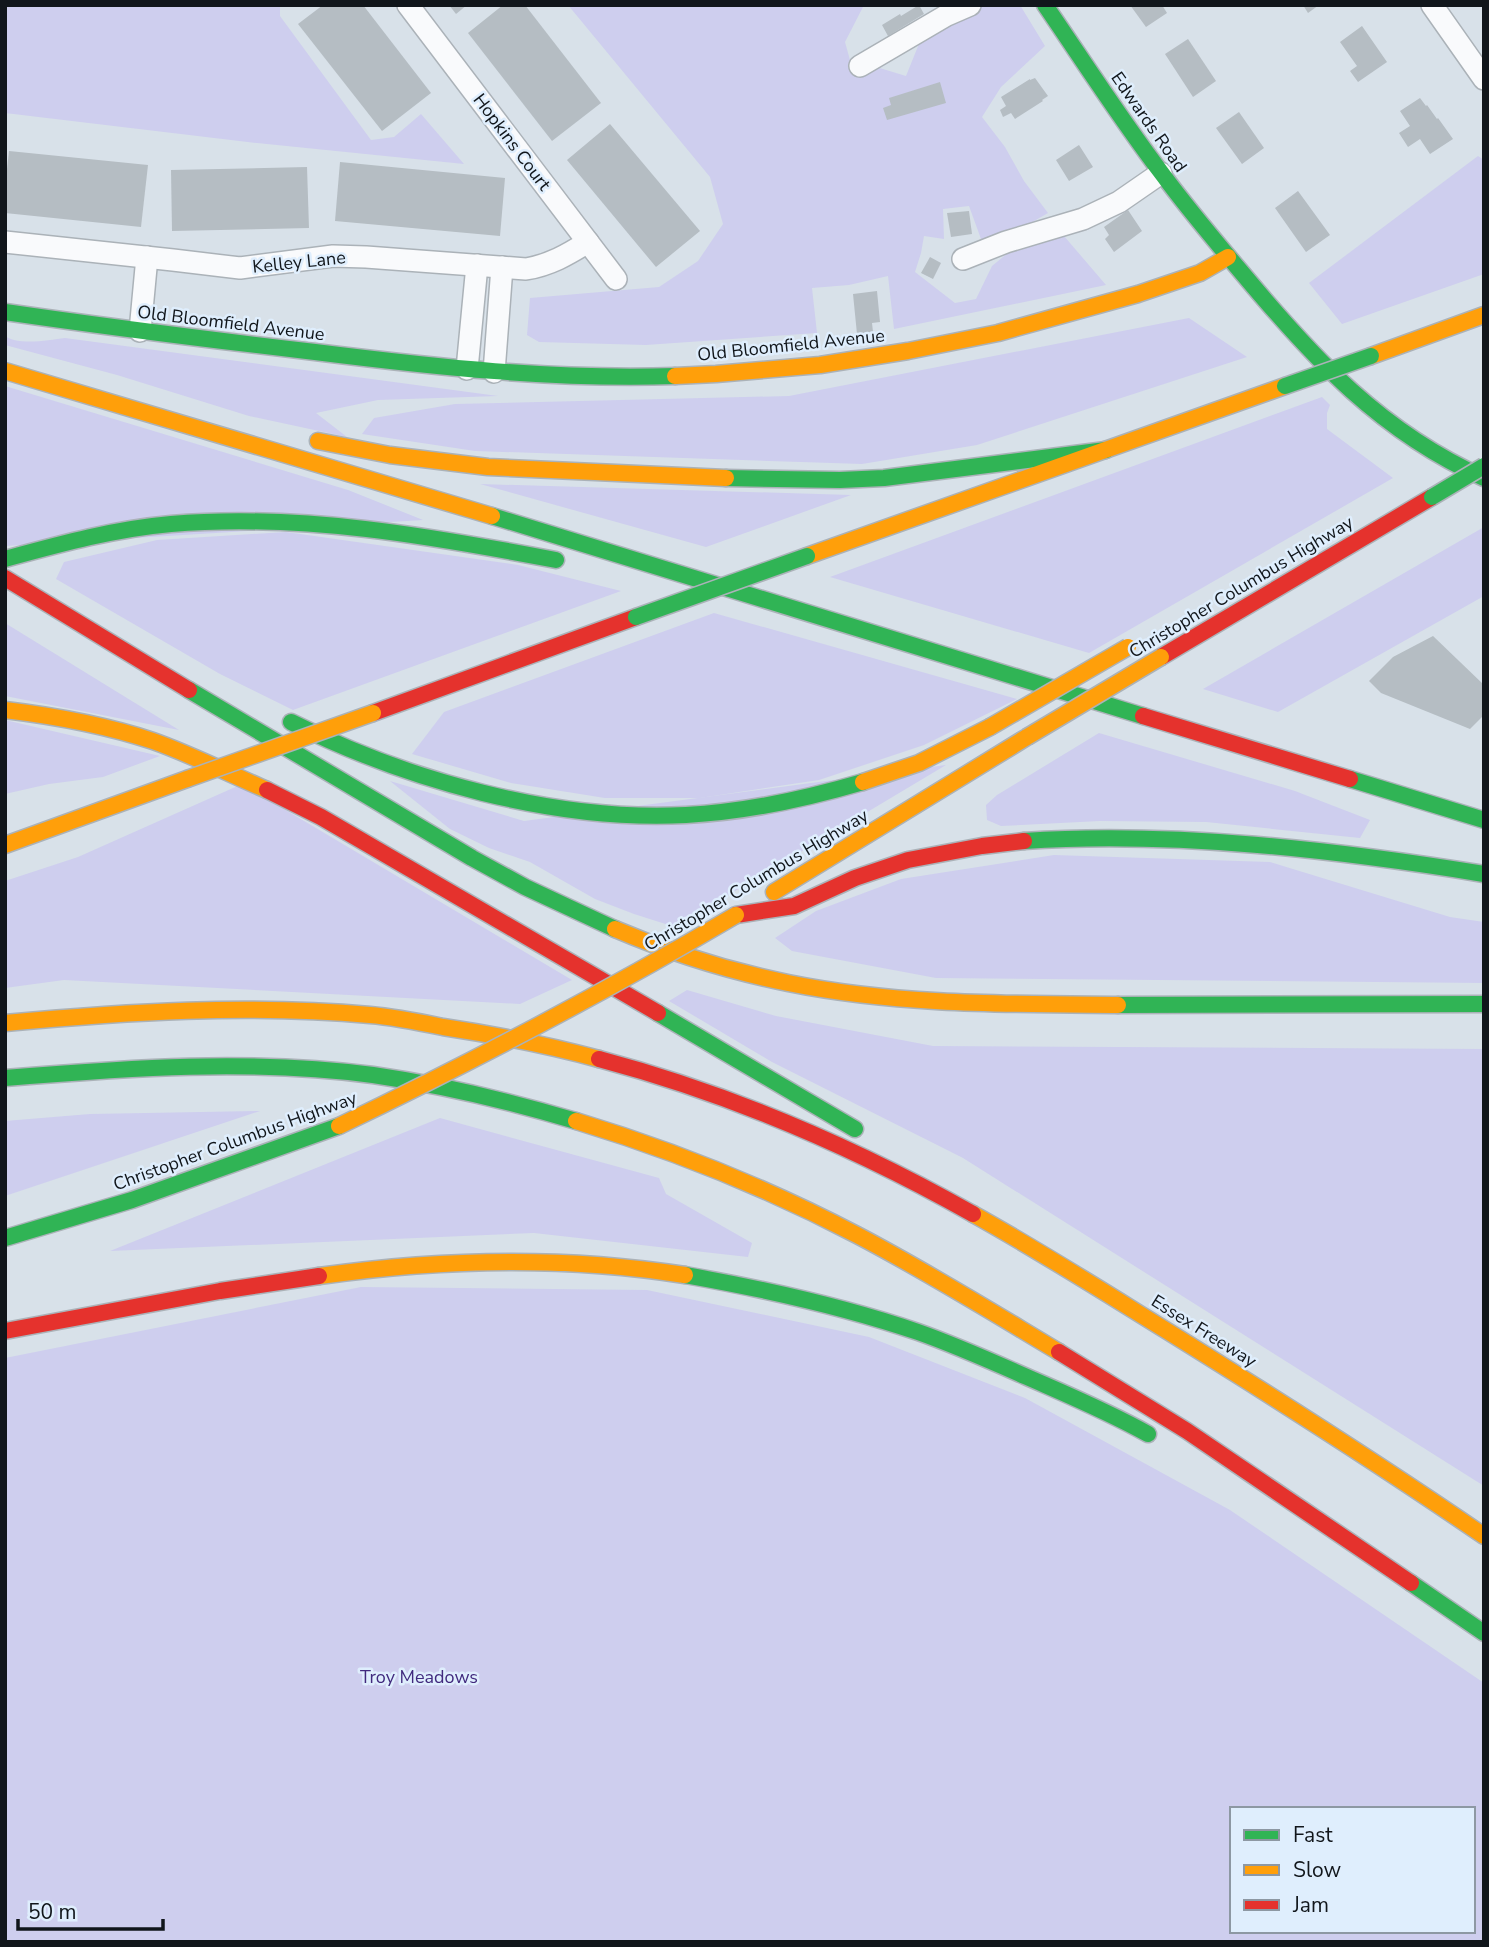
<svg xmlns="http://www.w3.org/2000/svg" width="1489" height="1947" font-family="'Nunito Sans',sans-serif">
  <style>
    .green { fill: #ceceee; fill-rule: evenodd }
    .building { fill: #b5bdc3 }
    .lines { fill: none; stroke-linecap: round; stroke-linejoin: round }
    .street-casing { stroke: #abb2b8; stroke-width: 24 }
    .fast-casing { stroke: #abb2b8; stroke-width: 19 }
    .slow-casing { stroke: #abb2b8; stroke-width: 19 }
    .jam-casing { stroke: #abb2b8; stroke-width: 19 }
    .street { stroke: #f9fafc; stroke-width: 21 }
    .fast { stroke: #30b455; stroke-width: 16 }
    .slow { stroke: #ff9f0a; stroke-width: 16 }
    .jam { stroke: #e5322d; stroke-width: 16 }
    .fast-bridge-casing { stroke: #abb2b8; stroke-width: 19; stroke-linecap: butt }
    .slow-bridge-casing { stroke: #abb2b8; stroke-width: 19; stroke-linecap: butt }
    .fast-bridge { stroke: #30b455; stroke-width: 16 }
    .slow-bridge { stroke: #ff9f0a; stroke-width: 16 }
    .labels { text-anchor: middle; stroke-width: 5; stroke-linejoin: round; paint-order: stroke }
    .street-label { font-size: 18px; fill: #11161b; stroke: #dfeefd }
    .park-label { font-size: 18px; fill: #412a7e; stroke: #dfeefd }
  </style>
  <rect width="100%" height="100%" fill="#d8e1e9"/>
  <g class="green">
    <polygon points="5,5 280,5 280,16 371,140 394,137 421,114 464,164 257,143 5,113"/>
    <polygon points="568,5 864,5 845,42 853,71 873,66 906,76 927,24 972,5 1020,5 1045,46 1001,87 982,117 1005,147 1024,181 1048,213 1015,232 981,239 969,206 943,209 944,239 924,236 921,253 915,272 955,303 976,299 992,266 1014,248 1064,236 1106,285 894,329 888,276 849,285 812,288 817,333 646,345 539,342 527,335 530,298 659,287 698,261 723,224 710,177"/>
    <polygon points="1478,156 1484,160 1484,274 1342,324 1309,283"/>
    <polygon points="1189,318 1247,357 977,445 862,464 475,451 362,434 374,418 455,404 789,396"/>
    <path d="M 5,336 C 20,346 48,340 65,338 L 498,396 L 378,400 L 316,413 L 347,437 L 249,416 L 117,375 L 5,345 Z"/>
    <polygon points="5,386 348,490 423,520 5,546"/>
    <polygon points="1322,397 1330,405 1327,413 1327,429 1393,478 1089,653 830,577"/>
    <polygon points="480,484 851,495 706,547"/>
    <polygon points="1484,527 1484,596 1278,712 1203,689"/>
    <polygon points="286,532 518,565 621,591 293,710 220,674 56,579 64,562 157,540"/>
    <polygon points="714,613 1017,699 924,745 819,780 700,798 605,798 511,783 412,754 444,712"/>
    <polygon points="5,623 179,730 5,696"/>
    <polygon points="5,720 160,756 103,777 49,784 5,794"/>
    <polygon points="1099,733 1295,791 1370,820 1360,838 1206,822 1100,821 1001,826 987,820 986,805 997,795"/>
    <polygon points="946,765 675,927 634,914 595,899 530,862 489,848 450,829 390,781 524,821"/>
    <polygon points="242,784 572,980 520,1004 64,980 5,988 5,881 78,857"/>
    <polygon points="1054,855 1270,862 1450,917 1484,922 1484,983 936,978 792,951 775,938 816,911 901,879"/>
    <polygon points="687,990 776,1016 933,1046 1484,1049 1484,1486 963,1158 772,1062 669,1001"/>
    <polygon points="260,1111 5,1196 5,1121 90,1114"/>
    <polygon points="440,1118 659,1178 666,1194 752,1243 748,1257 534,1233 110,1251"/>
    <path d="M 361,1287 L 647,1290 L 869,1337 L 1025,1398 L 1230,1510 L 1484,1683 L 1484,1942 L 5,1942 L 5,1358 ZM 1232,1809 L 1473,1809 L 1473,1931 L 1232,1931 Z"/>
  </g>
  <g class="building">
    <polygon points="323,5 363,5 431,93 382,131 298,24"/>
    <polygon points="449,5 467,5 456,14"/>
    <polygon points="503,5 525,5 601,103 552,141 468,33"/>
    <polygon points="919,5 924,14 888,36 882,25 900,14 901,16"/>
    <polygon points="1130,5 1162,5 1167,13 1146,27"/>
    <polygon points="1303,5 1319,5 1308,13"/>
    <polygon points="1362,26 1387,62 1358,82 1350,71 1357,66 1340,42"/>
    <polygon points="1188,39 1216,81 1193,97 1165,54"/>
    <polygon points="1035,78 1048,96 1042,100 1043,101 1015,119 1011,113 1003,117 1000,110 1006,106 1001,97 1030,79 1030,80"/>
    <polygon points="940,82 946,103 887,120 883,108 891,105 889,98"/>
    <polygon points="1420,98 1426,106 1427,105 1437,119 1438,118 1453,139 1430,154 1420,139 1408,147 1399,133 1410,126 1400,111"/>
    <polygon points="1239,112 1264,148 1242,164 1216,128"/>
    <polygon points="610,124 700,231 656,267 567,160"/>
    <polygon points="1079,145 1093,167 1069,181 1056,160"/>
    <polygon points="9,151 148,165 141,227 5,213 5,187"/>
    <polygon points="340,162 505,178 500,236 335,221"/>
    <polygon points="307,167 309,228 172,231 171,170"/>
    <polygon points="1298,191 1330,235 1306,252 1275,208"/>
    <polygon points="1128,210 1142,231 1114,252 1105,239 1109,235 1104,227"/>
    <polygon points="969,211 972,234 951,237 947,213"/>
    <polygon points="930,257 941,263 933,279 921,273"/>
    <polygon points="877,291 880,322 872,323 873,332 857,334 853,294"/>
    <polygon points="1433,636 1484,685 1484,715 1470,729 1381,693 1369,681 1393,657"/>
  </g>
  <g class="lines">
    <g class="street-casing">
      <g id="street">
        <polyline points="408,5 616,279"/>
        <polyline points="1432,5 1484,79"/>
        <polyline points="860,66 947,15 970,5"/>
        <path d="M 5,242 L 173,260 L 240,268 L 333,256 L 366,257 L 526,269 C 550,265 567,255 588,242"/>
        <polyline points="963,259 1006,242 1083,219 1119,202 1161,173"/>
        <polyline points="140,331 147,257"/>
        <polyline points="467,369 477,265"/>
        <polyline points="494,372 502,267"/>
      </g>
    </g>
    <g class="fast-casing">
      <g id="fast">
        <path d="M 1045,5 C 1084,62 1121,120 1163,175 C 1188,209 1216,242 1243,274 C 1314,359 1381,432 1484,478"/>
        <path d="M 5,312 C 108,327 212,340 315,352 C 435,367 554,380 675,376"/>
        <polyline points="726,478 840,480 884,478 1106,450"/>
        <polyline points="492,516 1143,716"/>
        <path d="M 5,559 C 60,544 114,529 171,524 C 300,513 430,536 556,560"/>
        <polyline points="189,690 472,858 525,887 615,929"/>
        <path d="M 291,722 C 406,780 556,822 686,815 C 746,812 805,799 863,782"/>
        <polyline points="1350,779 1484,820"/>
        <path d="M 1024,841 C 1174,831 1336,850 1484,874"/>
        <polyline points="1118,1005 1484,1004"/>
        <polyline points="658,1013 855,1129"/>
        <path d="M 5,1078 C 127,1068 251,1059 373,1075 C 442,1085 509,1101 576,1121"/>
        <polyline points="5,1238 132,1200 339,1126"/>
        <path d="M 685,1275 C 764,1289 842,1306 918,1332 C 955,1345 991,1361 1027,1377 C 1068,1395 1109,1412 1148,1434"/>
        <polyline points="1411,1583 1484,1633"/>
      </g>
    </g>
    <g class="slow-casing">
      <g id="slow">
        <polyline points="1371,356 1484,315"/>
        <polyline points="5,371 492,516"/>
        <polyline points="675,376 716,374 820,365 908,351 998,333 1138,294 1200,273 1228,257"/>
        <polyline points="318,441 390,455 488,467 726,478"/>
        <polyline points="807,556 1285,386"/>
        <path d="M 5,710 C 55,716 105,725 153,741 C 190,754 230,774 267,790"/>
        <polyline points="863,782 919,763 990,727"/>
        <polyline points="5,845 187,779"/>
        <polyline points="774,892 1027,737"/>
        <path d="M 615,929 C 671,953 729,971 788,983 C 896,1005 1008,1004 1118,1005"/>
        <path d="M 5,1023 C 126,1012 248,1004 370,1015 C 395,1017 419,1022 443,1027 C 496,1035 548,1045 599,1059"/>
        <path d="M 576,1121 C 672,1150 767,1188 857,1235 C 926,1271 992,1312 1059,1352"/>
        <path d="M 973,1214 C 1038,1250 1101,1290 1164,1329 C 1272,1396 1379,1464 1484,1536"/>
        <path d="M 319,1276 C 440,1259 564,1256 685,1275"/>
      </g>
    </g>
    <g class="jam-casing">
      <g id="jam">
        <polyline points="5,578 189,690"/>
        <polyline points="1161,657 1432,497"/>
        <polyline points="373,713 636,617"/>
        <polyline points="1143,716 1350,779"/>
        <polyline points="267,790 321,817 658,1013"/>
        <polyline points="736,915 794,906 855,878 908,860 982,846 1024,841"/>
        <path d="M 599,1059 C 731,1094 854,1147 973,1214"/>
        <polyline points="5,1331 220,1291 319,1276"/>
        <polyline points="1059,1352 1187,1431 1411,1583"/>
      </g>
    </g>
    <use href="#street" class="street"/>
    <use href="#fast" class="fast"/>
    <use href="#slow" class="slow"/>
    <use href="#jam" class="jam"/>
    <g class="fast-bridge-casing">
      <g id="fast-bridge">
        <polyline points="1285,386 1371,356"/>
        <polyline points="1432,497 1484,466"/>
        <polyline points="636,617 807,556"/>
      </g>
    </g>
    <g class="slow-bridge-casing">
      <g id="slow-bridge">
        <polyline points="990,727 1128,647"/>
        <polyline points="1027,737 1161,657"/>
        <polyline points="187,779 373,713"/>
        <path d="M 339,1126 C 474,1061 607,991 736,915"/>
      </g>
    </g>
    <use href="#fast-bridge" class="fast-bridge"/>
    <use href="#slow-bridge" class="slow-bridge"/>
  </g>
  <g class="labels">
    <g class="street-label">
      <text transform="translate(1149 122) rotate(55)" y="6">Edwards Road</text>
      <text transform="translate(512 142) rotate(53)" y="6">Hopkins Court</text>
      <text transform="translate(299 262) rotate(-6)" y="6">Kelley Lane</text>
      <text transform="translate(231 323) rotate(7)" y="6">Old Bloomfield Avenue</text>
      <text transform="translate(791 345) rotate(-6)" y="6">Old Bloomfield Avenue</text>
      <text transform="translate(1241 587) rotate(-31)" y="6">Christopher Columbus Highway</text>
      <text transform="translate(756 880) rotate(-31)" y="6">Christopher Columbus Highway</text>
      <text transform="translate(235 1141) rotate(-20)" y="6">Christopher Columbus Highway</text>
      <text transform="translate(1204 1331) rotate(32)" y="6">Essex Freeway</text>
    </g>
    <g class="park-label">
      <text x="419" y="1683">Troy Meadows</text>
    </g>
  </g>
  <rect width="1489" height="1947" fill="none" stroke="#11161b" stroke-width="14"/>
  <rect x="1230" y="1807" width="245" height="126" fill="#dfeefd" stroke="#8d98a3" stroke-width="2"/>
  <rect x="1244" y="1830" width="35" height="10" fill="#30b455" stroke="#8d98a3" stroke-width="2"/>
  <text x="1293" y="1842" font-size="21" fill="#11161b">Fast</text>
  <rect x="1244" y="1865" width="35" height="10" fill="#ff9f0a" stroke="#8d98a3" stroke-width="2"/>
  <text x="1293" y="1877" font-size="21" fill="#11161b">Slow</text>
  <rect x="1244" y="1900" width="35" height="10" fill="#e5322d" stroke="#8d98a3" stroke-width="2"/>
  <text x="1293" y="1912" font-size="21" fill="#11161b">Jam</text>
  <path d="M18 1919v10h145v-10" fill="none" stroke="#11161b" stroke-width="3.5"/>
  <text x="28" y="1919" font-size="21" fill="#11161b" stroke="#dfeefd" stroke-width="5" paint-order="stroke">50 m</text>
</svg>
